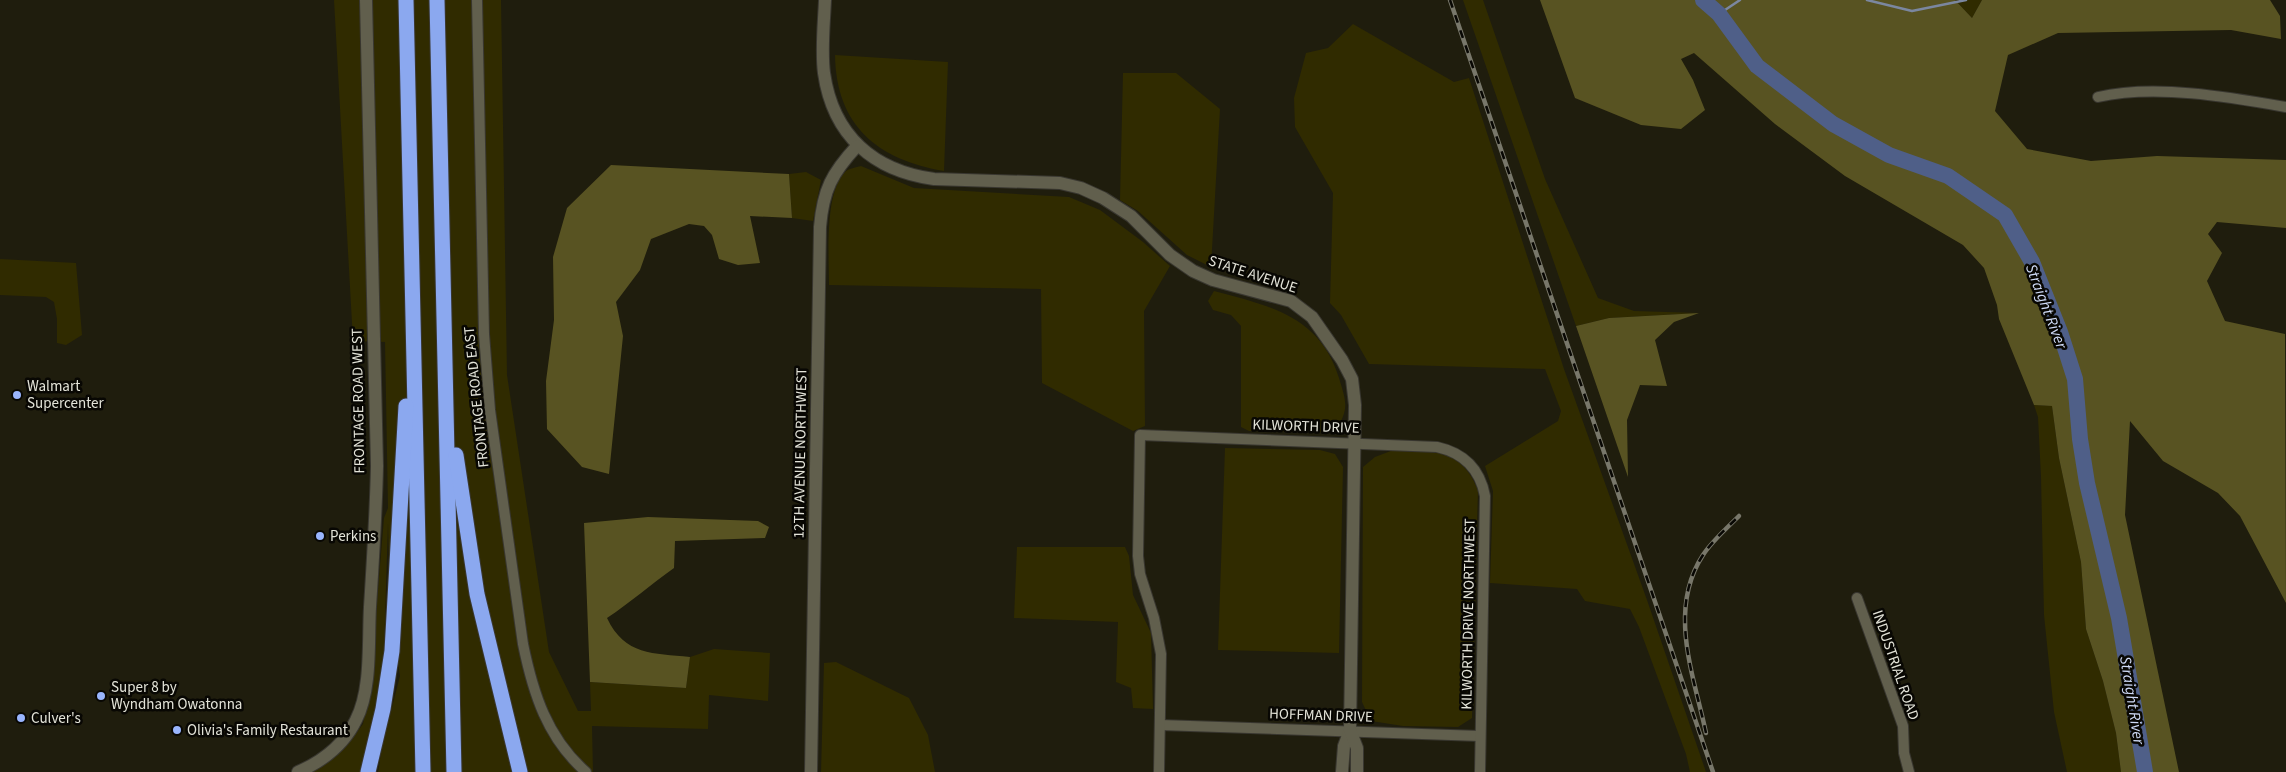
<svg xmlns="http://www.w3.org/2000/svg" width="2286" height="772" font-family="'Source Sans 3',sans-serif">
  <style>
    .green { fill: #302b00 }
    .forest { fill: #585322 }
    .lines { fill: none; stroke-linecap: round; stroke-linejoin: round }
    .stream { stroke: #7b87a0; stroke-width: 2.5 }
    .river { stroke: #4f5f88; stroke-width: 16 }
    .minor-casing { stroke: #393730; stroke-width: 12 }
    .tertiary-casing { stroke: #393730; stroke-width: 14 }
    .motorway-casing { stroke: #393730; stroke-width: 17 }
    .minor { stroke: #615f4d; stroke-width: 10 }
    .tertiary { stroke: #615f4d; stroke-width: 12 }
    .motorway { stroke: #8ba8ef; stroke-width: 15 }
    .rail-casing { stroke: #78776a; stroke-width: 4.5 }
    .rail { stroke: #080703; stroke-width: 2.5; stroke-dasharray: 8; stroke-linecap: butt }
    .poi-dot { fill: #99b5fd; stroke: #080703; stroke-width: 2 }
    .labels { text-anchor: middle; stroke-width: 5; stroke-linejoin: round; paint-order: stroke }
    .street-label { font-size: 15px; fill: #e3e3d8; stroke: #080703 }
    .poi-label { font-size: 15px; fill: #e3e3d8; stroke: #080703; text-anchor: start }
    .water-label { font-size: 16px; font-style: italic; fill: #cfdaf6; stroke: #080703 }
  </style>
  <rect width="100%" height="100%" fill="#1f1d0d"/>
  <g class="green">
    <polygon points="334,0 501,0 507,375 549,652 578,711 591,711 590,682 686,688 690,657 714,649 770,653 768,701 709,695 708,729 592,726 593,772 378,772 382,746 400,676 390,609 388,523 383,685 372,772 310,772 344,749 363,724 370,684 384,518 388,508 385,342 353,341"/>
    <polygon points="1463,0 1483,0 1545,179 1598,298 1634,311 1699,313 1609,318 1576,326"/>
    <polygon points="1955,0 1982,0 1972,18"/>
    <polygon points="1353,24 1454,82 1469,78 1564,369 1647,600 1706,772 1690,772 1686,754 1639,627 1630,609 1585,601 1577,589 1490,583 1493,491 1485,466 1558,421 1561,411 1545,369 1369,364 1341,315 1330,303 1333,193 1295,127 1294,98 1306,53 1328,48"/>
    <path d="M 835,55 L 948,62 L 944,171 C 878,160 836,126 835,55 Z"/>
    <polygon points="1123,73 1176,73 1220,109 1211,267 1187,255 1138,211 1120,200"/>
    <path d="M 861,166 L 914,188 L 1069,197 L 1100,210 L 1143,242 L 1170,266 L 1144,311 L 1145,426 L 1133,431 L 1042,383 L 1041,289 L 829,285 C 829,258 824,190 846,171 C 849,169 856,167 861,166 Z"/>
    <polygon points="806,172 821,180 813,221 792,218 789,174"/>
    <polygon points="0,259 76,263 82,335 66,345 57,343 57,319 54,302 46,297 0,295"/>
    <path d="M 1214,291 C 1270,306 1320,316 1339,378 C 1347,404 1349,409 1335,432 L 1249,431 L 1241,427 L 1241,326 L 1231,315 L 1213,310 L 1208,301 Z"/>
    <polygon points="2034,405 2052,406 2059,458 2081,562 2086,629 2103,681 2116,733 2121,772 2067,772 2054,712 2044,615 2041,477 2038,417"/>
    <polygon points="1225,448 1320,450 1335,454 1343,467 1339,653 1218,650"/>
    <path d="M 1396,449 C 1435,452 1461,448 1478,490 L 1472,718 L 1458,727 L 1403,726 L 1371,721 L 1362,702 L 1363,467 L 1375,457 Z"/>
    <polygon points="1017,547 1125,547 1129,556 1133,595 1151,633 1153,709 1133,708 1131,688 1116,682 1118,622 1014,618"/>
    <polygon points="836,662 909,698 928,735 935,772 821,772 824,663"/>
  </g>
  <g class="forest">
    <polygon points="1540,0 1955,0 1972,18 1982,0 2270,0 2280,16 2281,39 2231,30 2058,33 2008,55 1995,111 2027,149 2091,161 2157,156 2286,160 2286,228 2217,222 2208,234 2222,253 2207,281 2225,321 2285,334 2286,603 2240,516 2218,493 2163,461 2130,421 2125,515 2179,772 2121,772 2116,733 2103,681 2086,629 2081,562 2059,458 2052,406 2034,405 1999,319 1997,305 1984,268 1963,245 1845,176 1775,124 1694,53 1681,59 1693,80 1705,110 1681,129 1641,125 1575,98"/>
    <polygon points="611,165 789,174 792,218 750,216 760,263 738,265 719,259 712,235 704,226 689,224 651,239 640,270 616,302 623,336 609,474 582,467 547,429 546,381 554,320 553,257 567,208"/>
    <polygon points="1699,313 1674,322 1655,340 1667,386 1640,385 1627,420 1628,477 1576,326 1609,318"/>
    <path d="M 648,517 L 758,521 L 769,527 L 765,538 L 675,541 L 674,568 C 651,584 630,603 607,618 C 625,656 653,653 690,657 L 686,688 L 590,682 L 584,523 Z"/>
  </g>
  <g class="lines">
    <g class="stream">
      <polyline points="1867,0 1912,11 1966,0"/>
      <polyline points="1719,14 1740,0"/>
    </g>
    <polyline class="river" points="1703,0 1719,14 1757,66 1833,124 1889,155 1948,176 2005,215 2032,262 2060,332 2075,379 2080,439 2087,483 2119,618 2145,772"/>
    <g class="minor-casing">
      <g id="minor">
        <path d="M 477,0 L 484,334 L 490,410 L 523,644 C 533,693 547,738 586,772"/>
        <path d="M 2098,97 C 2155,84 2229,97 2286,107"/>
        <polyline points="1857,598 1903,726 1904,753 1909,772"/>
        <polyline points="1160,725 1480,736"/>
        <path d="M 1159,772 L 1161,654 L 1154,618 L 1140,574 L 1138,556 L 1140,435 L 1437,447 C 1464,453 1480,469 1485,496 L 1480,772"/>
      </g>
    </g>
    <g class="tertiary-casing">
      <g id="tertiary">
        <path d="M 825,0 C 824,24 821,50 824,73 C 833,136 874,171 934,179 L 1060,183 L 1081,188 L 1103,198 L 1131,216 L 1170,255 L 1193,271 L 1213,280 L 1291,301 L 1312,317 L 1342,360 L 1352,379 L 1355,405 L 1350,730 L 1344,746 L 1342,772"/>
        <polyline points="1350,730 1357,748 1357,772"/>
        <path d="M 298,772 C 323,761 344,745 356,720 C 372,689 368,641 370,607 C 373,560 376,513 377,466 L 366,0"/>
        <path d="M 811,772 L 820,227 C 823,190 832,173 857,146"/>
      </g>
    </g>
    <g class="motorway-casing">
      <g id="motorway">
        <polyline points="406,0 423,772"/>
        <polyline points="437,0 454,772"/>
        <polyline points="456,455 477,594 520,772"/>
        <polyline points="368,772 383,709 392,651 406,406"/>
      </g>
    </g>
    <use href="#minor" class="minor"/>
    <use href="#tertiary" class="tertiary"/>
    <use href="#motorway" class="motorway"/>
    <g class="rail-casing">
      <g id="rail">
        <polyline points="1450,0 1713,772"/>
        <path d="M 1706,733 C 1694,676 1667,610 1703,555 C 1712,541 1727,528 1739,516"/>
      </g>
    </g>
    <use href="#rail" class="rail"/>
  </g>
  <g class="poi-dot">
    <circle cx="17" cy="395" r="5"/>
    <circle cx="320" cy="536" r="5"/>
    <circle cx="101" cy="696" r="5"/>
    <circle cx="21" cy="718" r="5"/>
    <circle cx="177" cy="730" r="5"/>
  </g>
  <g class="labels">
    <g class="street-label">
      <text transform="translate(1253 274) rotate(18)" y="5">STATE AVENUE</text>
      <text transform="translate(476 397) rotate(-96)" y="5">FRONTAGE ROAD EAST</text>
      <text transform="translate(358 401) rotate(-91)" y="5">FRONTAGE ROAD WEST</text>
      <text transform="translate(1306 426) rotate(2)" y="5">KILWORTH DRIVE</text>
      <text transform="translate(800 453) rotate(-89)" y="5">12TH AVENUE NORTHWEST</text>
      <text transform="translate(1468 614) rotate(-89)" y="5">KILWORTH DRIVE NORTHWEST</text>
      <text transform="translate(1896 665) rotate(71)" y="5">INDUSTRIAL ROAD</text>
      <text transform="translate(1321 715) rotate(2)" y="5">HOFFMAN DRIVE</text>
    </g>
    <g class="poi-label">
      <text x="27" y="391">Walmart<tspan x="27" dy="17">Supercenter</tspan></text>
      <text x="330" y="541">Perkins</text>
      <text x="111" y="692">Super 8 by<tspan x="111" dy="17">Wyndham Owatonna</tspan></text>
      <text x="31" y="723">Culver's</text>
      <text x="187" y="735">Olivia's Family Restaurant</text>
    </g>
    <g class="water-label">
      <text transform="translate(2047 306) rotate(69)" y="6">Straight River</text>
      <text transform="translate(2133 700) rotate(81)" y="6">Straight River</text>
    </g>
  </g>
</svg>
